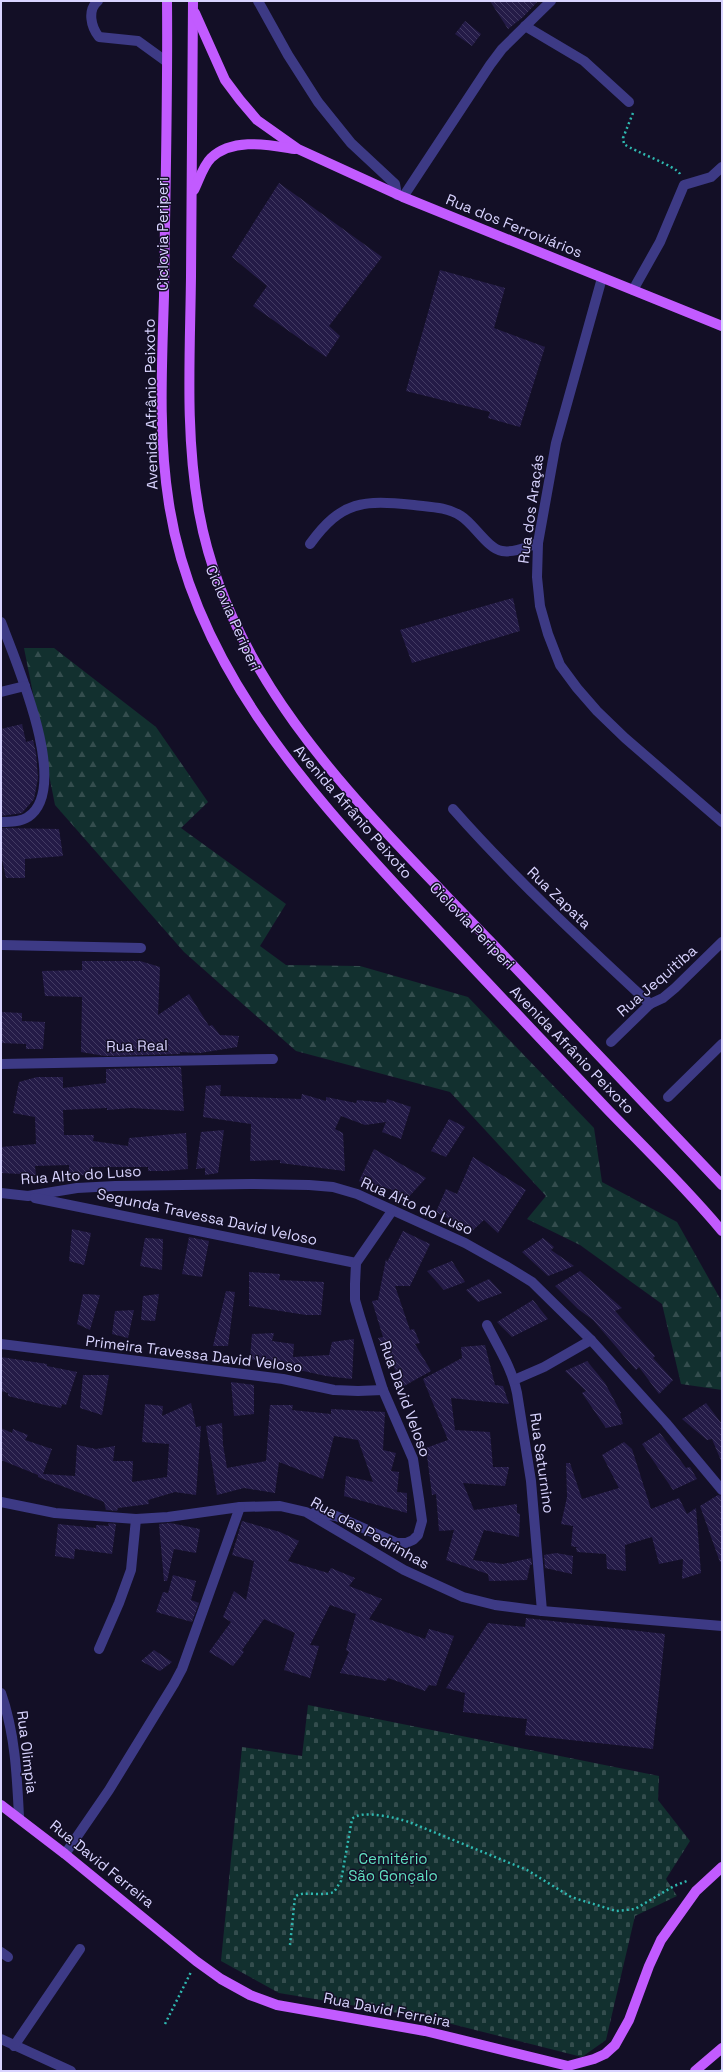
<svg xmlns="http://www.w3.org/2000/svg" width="723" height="2072" font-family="'Space Grotesk',sans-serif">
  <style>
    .forest { fill: url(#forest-firs) }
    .cemetery { fill: url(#cemetery-stones) }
    .building { fill: url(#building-back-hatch) }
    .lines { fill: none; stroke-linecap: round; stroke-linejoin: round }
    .path { stroke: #2fb8b0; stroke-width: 2.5; stroke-dasharray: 2 3; stroke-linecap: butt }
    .minor { stroke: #3d3a85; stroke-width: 10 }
    .major { stroke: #c25bff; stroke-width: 10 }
    .labels { text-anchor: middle; stroke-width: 3; stroke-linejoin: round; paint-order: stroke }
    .street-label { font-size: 15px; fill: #d9d4ff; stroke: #130f26 }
    .park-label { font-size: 15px; fill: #5fe0c0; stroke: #130f26 }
  </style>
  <defs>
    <pattern id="forest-firs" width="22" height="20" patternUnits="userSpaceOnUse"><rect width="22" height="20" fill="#12302f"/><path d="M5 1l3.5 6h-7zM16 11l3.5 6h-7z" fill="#344d4e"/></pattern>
    <pattern id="cemetery-stones" width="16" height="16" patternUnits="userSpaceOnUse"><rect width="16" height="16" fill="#12302f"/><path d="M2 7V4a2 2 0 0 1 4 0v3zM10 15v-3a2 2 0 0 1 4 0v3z" fill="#344d4e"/></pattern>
    <pattern id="building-back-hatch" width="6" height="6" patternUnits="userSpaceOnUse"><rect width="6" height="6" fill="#241b47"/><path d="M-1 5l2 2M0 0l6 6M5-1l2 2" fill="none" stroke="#433b63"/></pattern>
  </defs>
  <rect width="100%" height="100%" fill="#130f26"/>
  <polygon class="forest" points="24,648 54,648 156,727 208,802 181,828 286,904 260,946 286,965 360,966 468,997 594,1128 602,1182 677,1222 722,1302 722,1390 681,1384 662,1304 580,1245 527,1219 546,1196 450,1092 296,1051 184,952 55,805"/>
  <polygon class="cemetery" points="308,1705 659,1776 658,1800 690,1841 666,1879 677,1896 635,1916 606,2040 582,2057 428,2018 279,1993 221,1961 242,1747 302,1756"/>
  <g class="building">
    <polygon points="490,1 538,1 523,17 508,29"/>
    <polygon points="465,21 481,34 472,46 455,34"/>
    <polygon points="279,183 382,257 329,326 340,336 326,357 253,306 267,286 232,257"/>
    <polygon points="440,270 505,288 494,328 545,347 520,427 488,418 490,412 406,391"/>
    <polygon points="513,598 520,631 412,663 400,630"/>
    <polygon points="22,724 26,742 33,740 36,753 38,778 34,799 22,813 1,816 1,729"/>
    <polygon points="1,828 59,829 63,856 25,859 25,878 6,878 1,855"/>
    <polygon points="82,961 140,961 160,967 158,1015 189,994 209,1026 212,1025 220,1035 239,1036 237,1047 200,1053 180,1052 180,1054 105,1056 81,1052 82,997 45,996 42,971 82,970"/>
    <polygon points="1,1012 22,1013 22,1021 45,1022 43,1049 26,1049 26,1044 1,1043"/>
    <polygon points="181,1067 184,1111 131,1108 107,1110 107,1108 63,1110 64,1135 94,1135 93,1141 128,1146 129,1138 186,1133 188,1169 166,1171 148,1171 148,1167 92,1167 92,1176 69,1174 69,1165 35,1166 36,1175 21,1176 21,1174 1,1173 1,1147 36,1144 35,1117 13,1113 19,1082 37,1077 63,1077 63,1088 106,1083 106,1069"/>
    <polygon points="221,1085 220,1096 301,1099 302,1094 326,1101 326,1097 356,1103 357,1100 386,1103 387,1099 411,1107 401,1139 382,1132 386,1122 365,1125 341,1116 335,1129 343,1133 345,1171 280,1163 280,1160 250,1161 251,1124 203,1117 206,1086"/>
    <polygon points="449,1119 465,1127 446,1157 431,1151"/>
    <polygon points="224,1130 218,1173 205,1175 205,1168 196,1169 201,1132"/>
    <polygon points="374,1149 426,1178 404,1202 390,1195 393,1190 359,1181"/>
    <polygon points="473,1157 526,1190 498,1233 484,1220 472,1231 436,1212 446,1189 457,1194"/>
    <polygon points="72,1229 91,1233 84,1265 69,1261"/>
    <polygon points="403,1231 430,1244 410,1286 395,1286 410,1330 414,1329 420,1343 415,1344 431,1371 404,1386 378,1338 383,1337 372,1301 378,1300 386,1259 387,1262"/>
    <polygon points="189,1237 209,1241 202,1277 182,1274"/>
    <polygon points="145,1238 163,1239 162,1270 140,1266"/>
    <polygon points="543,1238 554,1247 551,1250 574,1266 548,1276 522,1252"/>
    <polygon points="452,1261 465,1282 444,1290 427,1271"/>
    <polygon points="580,1271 622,1308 615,1311 655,1356 653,1358 673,1380 659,1394 639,1367 636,1370 593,1320 578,1309 555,1286"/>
    <polygon points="249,1272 280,1274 279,1280 324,1282 321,1315 306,1315 249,1306"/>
    <polygon points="489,1279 502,1293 478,1302 466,1290"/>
    <polygon points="226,1291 235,1292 228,1346 213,1346"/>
    <polygon points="83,1294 100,1295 90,1330 77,1324"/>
    <polygon points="159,1294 155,1321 141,1320 143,1296"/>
    <polygon points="533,1300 548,1319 512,1337 497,1322"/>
    <polygon points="134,1310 128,1338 112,1334 115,1311"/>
    <polygon points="274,1333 272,1341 294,1344 293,1357 329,1355 332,1342 354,1339 352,1379 326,1376 250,1359 252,1334"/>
    <polygon points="485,1345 495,1385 503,1386 509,1404 451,1398 455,1430 490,1432 493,1467 509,1467 505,1486 463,1483 474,1510 517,1504 517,1513 520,1514 519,1537 484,1530 473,1560 503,1564 531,1558 532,1565 530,1565 527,1580 489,1581 488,1574 446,1560 454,1530 439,1531 436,1494 432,1495 426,1448 448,1440 423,1379 462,1358 461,1347"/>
    <polygon points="1,1357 47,1364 47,1366 77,1372 66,1405 62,1404 61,1408 45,1405 8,1396 8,1393 1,1391"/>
    <polygon points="587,1361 605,1383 621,1413 620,1414 623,1424 606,1428 582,1393 586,1391 565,1371"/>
    <polygon points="83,1375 109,1375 102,1415 80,1408"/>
    <polygon points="231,1382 254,1385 254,1414 234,1416"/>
    <polygon points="191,1403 196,1427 201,1426 196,1495 175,1492 148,1500 149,1504 118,1508 117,1511 106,1510 104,1502 38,1477 38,1475 1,1460 1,1428 12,1433 13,1429 28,1435 25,1440 52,1449 43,1474 75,1476 77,1445 96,1449 115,1446 113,1461 133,1461 132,1482 167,1477 169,1444 142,1442 145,1404 163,1406 162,1416"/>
    <polygon points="706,1403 722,1424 722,1463 712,1439 707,1440 682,1419"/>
    <polygon points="270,1405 293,1405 292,1410 331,1414 331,1409 385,1412 383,1450 396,1453 391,1471 399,1472 397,1492 407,1493 407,1513 344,1496 346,1476 373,1482 358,1440 334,1436 323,1479 279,1462 275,1493 244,1488 217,1495 206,1426 222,1423 223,1445 227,1468 266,1461"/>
    <polygon points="660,1433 686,1468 690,1467 697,1479 673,1490 642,1444"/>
    <polygon points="624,1442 632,1449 651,1509 679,1498 687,1514 696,1508 701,1573 682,1579 683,1559 659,1564 652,1537 625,1545 626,1571 607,1569 606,1554 577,1552 576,1548 579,1548 571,1546 573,1526 561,1524 567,1497 566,1463 570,1463 582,1499 619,1488 602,1455"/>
    <polygon points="718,1495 722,1496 722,1561 720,1562 700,1506"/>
    <polygon points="242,1521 280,1532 299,1541 288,1561 328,1573 331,1568 355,1578 349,1586 382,1599 369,1619 425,1639 429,1629 454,1636 436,1686 429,1685 425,1691 388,1678 386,1681 340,1673 349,1652 346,1650 356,1614 330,1605 310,1645 319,1646 310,1678 284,1670 295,1633 264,1619 242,1650 244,1652 233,1666 209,1652 231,1622 223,1617 234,1591 246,1600 254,1561 232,1555"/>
    <polygon points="108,1523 116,1524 112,1554 75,1549 74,1559 55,1556 58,1524 96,1528 96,1525 109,1526"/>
    <polygon points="170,1523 200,1529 196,1553 174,1549 167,1581 164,1581 159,1524"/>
    <polygon points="556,1553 573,1556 572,1574 545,1568 544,1555"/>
    <polygon points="173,1575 196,1581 191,1600 199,1603 192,1622 156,1612 163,1592 168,1593"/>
    <polygon points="526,1618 665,1634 653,1749 525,1735 527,1719 463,1712 465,1693 446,1688 488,1623 525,1627"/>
    <polygon points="154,1650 172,1662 160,1671 141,1661"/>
  </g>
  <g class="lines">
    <g class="path">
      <path d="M 633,113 L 623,138 L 624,144 C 635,152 676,166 680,174"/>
      <path d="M 290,1945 L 295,1897 C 301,1890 322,1897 334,1892 L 341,1881 L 352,1819 C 361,1809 397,1818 409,1822 L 527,1870 L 571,1897 L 616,1911 L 635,1909 L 674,1886 L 687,1881"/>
      <polyline points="165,2024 191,1972"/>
      <polyline points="720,2071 722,2070"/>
    </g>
    <g class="minor">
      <path d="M 98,1 C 87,10 91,27 99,37 L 138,41 L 167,62"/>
      <polyline points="258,1 288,55 318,102 351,143 395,184 397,195"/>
      <polyline points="525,26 584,61 629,102"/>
      <polyline points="403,197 490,65 502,49 551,1"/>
      <polyline points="602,278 556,443 538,543 537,577 540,606 548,634 560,665 577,688 597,711 625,738 722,822"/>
      <polyline points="633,290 660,242 684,185 711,177 722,167"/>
      <path d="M 310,544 C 342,500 363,500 414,505 C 430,507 447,507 461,516 C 474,524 488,549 502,551 C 514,553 527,547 538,543"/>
      <path d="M 1,622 C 15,660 72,788 28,817 C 21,822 9,822 1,822"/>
      <polyline points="1,692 25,686"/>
      <path d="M 453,809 C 514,878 582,941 650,1004"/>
      <polyline points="1,945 141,948"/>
      <polyline points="611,1042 650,1004 663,998 675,988 722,942"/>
      <polyline points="1,1064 273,1059"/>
      <polyline points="668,1097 722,1044"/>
      <polyline points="1,1193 28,1196 77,1188 115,1186 251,1184 309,1185 333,1187 357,1194 465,1243 506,1266 532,1282 591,1340 666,1423 722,1490"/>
      <polyline points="35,1198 356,1263"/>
      <path d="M 487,1325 C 498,1347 512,1368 517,1393 L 531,1481 L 542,1611"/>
      <polyline points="1,1344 283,1379 334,1390 358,1391 383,1390"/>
      <polyline points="514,1380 544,1367 591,1340"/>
      <polyline points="1,1502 55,1513 136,1519 168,1517 240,1507 280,1506 306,1512 404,1570 463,1597 495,1605 542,1611 722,1626"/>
      <polyline points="314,1513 336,1516 397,1543 406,1543 413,1540 418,1535 422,1521 419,1499 413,1459 383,1390 360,1317 355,1300 355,1284 356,1263 392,1211"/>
      <polyline points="99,1649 119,1603 131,1570 136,1519"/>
      <path d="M 1,1693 C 15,1733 17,1775 19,1817"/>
      <polyline points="65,1854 109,1790 174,1684 182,1669 240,1507"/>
      <polyline points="1,1952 8,1957"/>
      <polyline points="1,2039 71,2071"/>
      <polyline points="14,2046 80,1949"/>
    </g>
    <g class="major">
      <path d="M 167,1 C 168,99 165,197 164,296 C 162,364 158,435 169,504 C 193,661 302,784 407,897 C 474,969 542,1040 609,1111 C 647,1150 687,1189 722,1231"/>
      <path d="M 193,1 C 193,93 192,185 191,277 C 190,356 185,434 199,512 C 231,689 371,816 489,940 C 567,1022 644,1104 722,1185"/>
      <polyline points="195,13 225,80 240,100 257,120 298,149 403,197 722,326"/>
      <path d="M 194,190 C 199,180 203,166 211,158 C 233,137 269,145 295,149"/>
      <polyline points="1,1805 65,1854 196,1961 221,1979 250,1995 277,2005 425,2031 568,2066 594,2059 605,2054 615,2045 629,2020 649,1966 661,1940 696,1891 722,1867"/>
      <polyline points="695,2071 722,2048"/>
    </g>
  </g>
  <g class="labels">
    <g class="street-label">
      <text transform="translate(514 226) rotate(22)" y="5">Rua dos Ferroviários</text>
      <text transform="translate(163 234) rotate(-90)" y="5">Ciclovia Periperi</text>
      <text transform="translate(151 404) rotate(-91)" y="5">Avenida Afrânio Peixoto</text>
      <text transform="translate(531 509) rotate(-82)" y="5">Rua dos Araçás</text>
      <text transform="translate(233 618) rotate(66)" y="5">Ciclovia Periperi</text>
      <text transform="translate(353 812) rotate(49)" y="5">Avenida Afrânio Peixoto</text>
      <text transform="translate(559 898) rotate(44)" y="5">Rua Zapata</text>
      <text transform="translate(472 926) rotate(46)" y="5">Ciclovia Periperi</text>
      <text transform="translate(657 981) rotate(-41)" y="5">Rua Jequitiba</text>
      <text transform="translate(137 1046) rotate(-1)" y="5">Rua Real</text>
      <text transform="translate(572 1050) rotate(46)" y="5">Avenida Afrânio Peixoto</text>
      <text transform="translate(81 1175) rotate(-4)" y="5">Rua Alto do Luso</text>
      <text transform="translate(417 1206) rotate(24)" y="5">Rua Alto do Luso</text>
      <text transform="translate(207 1217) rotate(12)" y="5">Segunda Travessa David Veloso</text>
      <text transform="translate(194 1354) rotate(7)" y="5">Primeira Travessa David Veloso</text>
      <text transform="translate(405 1399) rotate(70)" y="5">Rua David Veloso</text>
      <text transform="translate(542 1463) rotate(82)" y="5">Rua Saturnino</text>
      <text transform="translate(370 1533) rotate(29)" y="5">Rua das Pedrinhas</text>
      <text transform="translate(27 1752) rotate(83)" y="5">Rua Olimpia</text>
      <text transform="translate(102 1864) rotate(39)" y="5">Rua David Ferreira</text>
      <text transform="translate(387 2010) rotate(11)" y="5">Rua David Ferreira</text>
    </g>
    <g class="park-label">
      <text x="393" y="1864">Cemitério<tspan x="393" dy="17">São Gonçalo</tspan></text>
    </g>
  </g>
  <rect width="723" height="2072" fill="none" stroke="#d9d4ff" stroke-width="4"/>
</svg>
